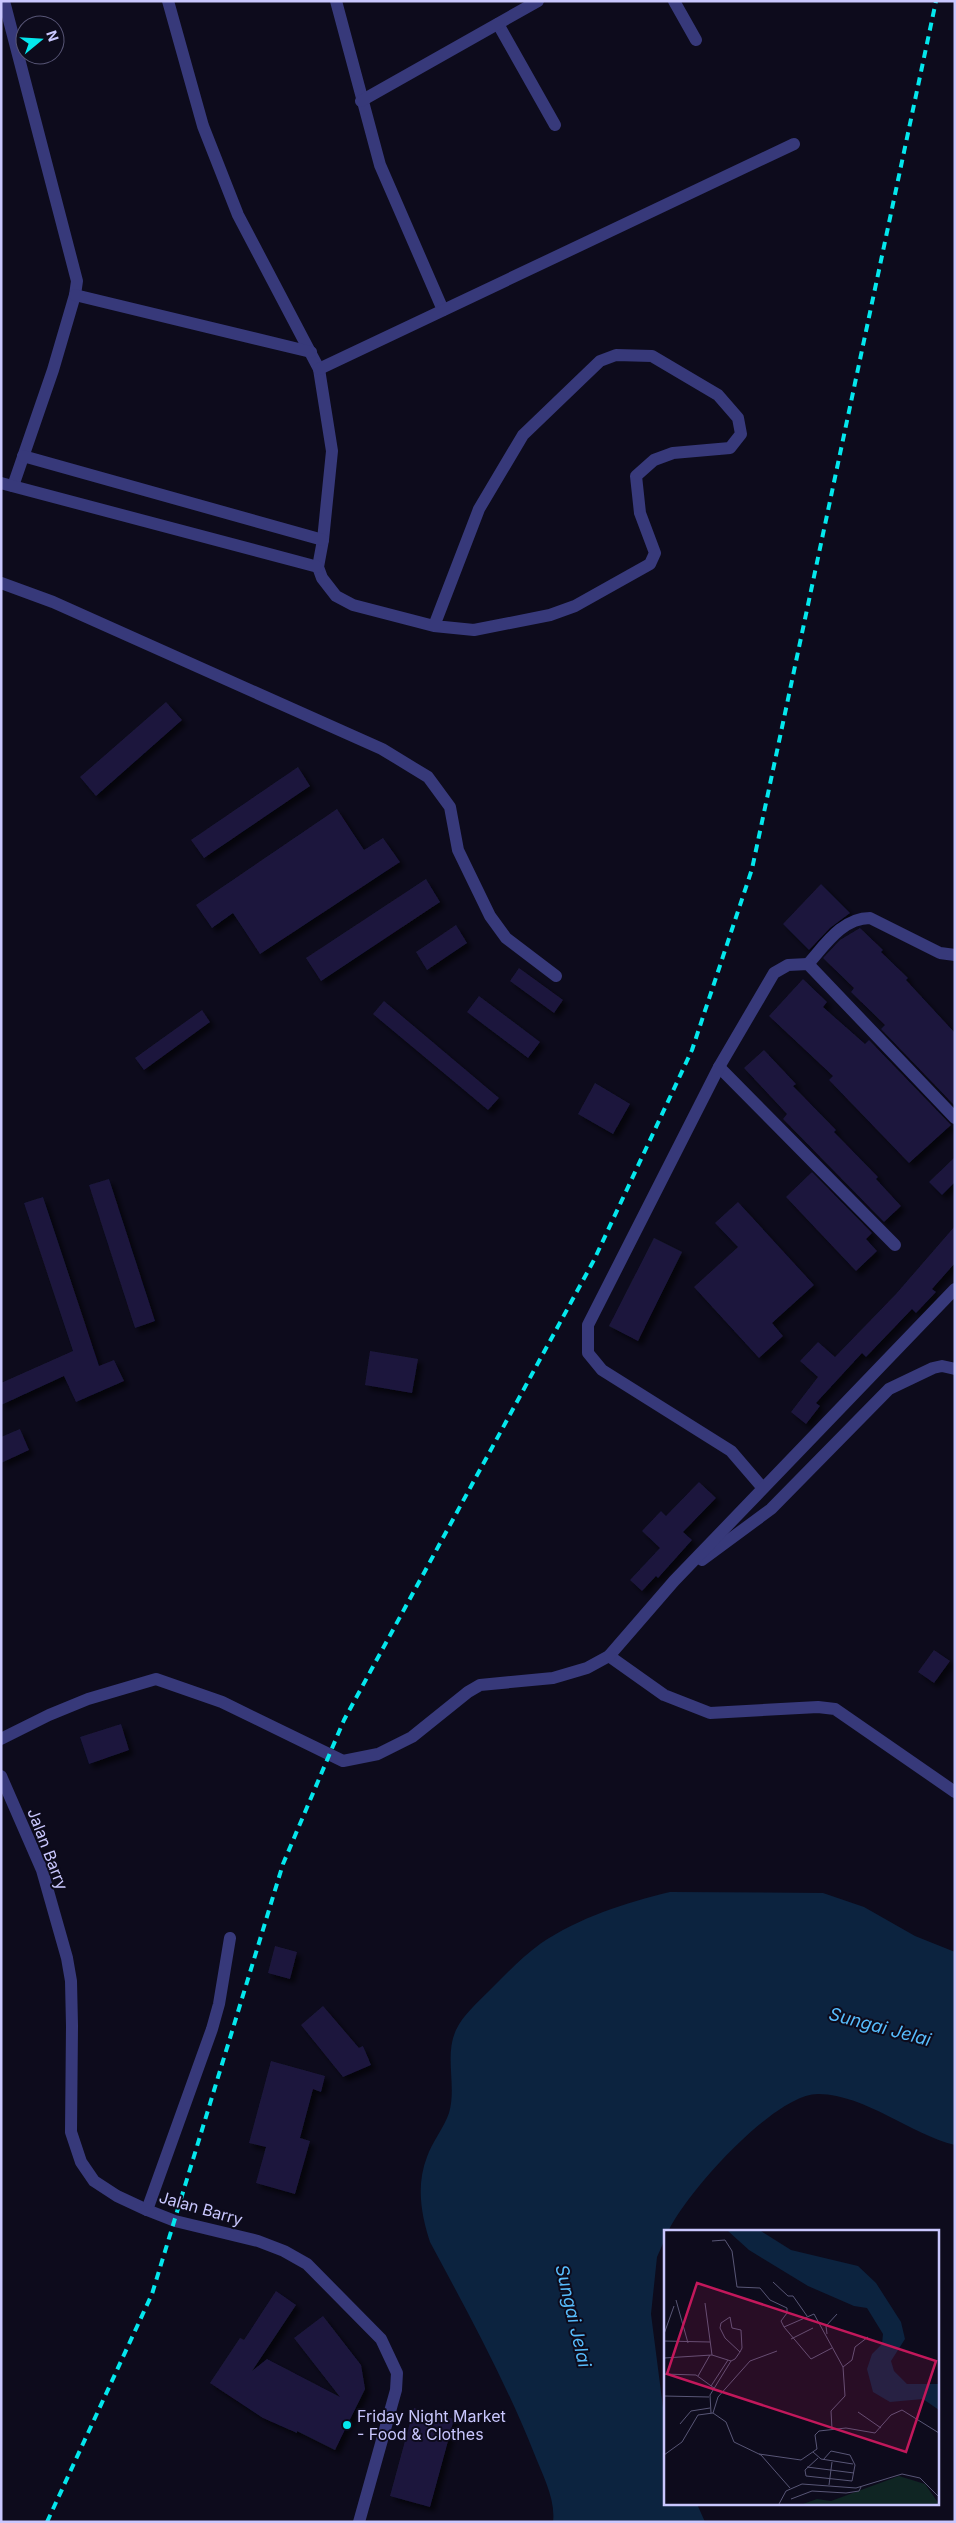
<svg xmlns="http://www.w3.org/2000/svg" width="956" height="2523" font-family="Inter,sans-serif">
  <style>
    .water { fill: #0c233f }
    .building { fill: #1c183c; filter: url(#shadow) }
    .lines { fill: none; stroke-linecap: round; stroke-linejoin: round }
    .street { stroke: #37397a; stroke-width: 12 }
    .rail { stroke: #04e7ed; stroke-width: 4; stroke-dasharray: 8 6; stroke-linecap: butt }
    .poi-dot { fill: #04e7ed; stroke: #0d0b1c; stroke-width: 2 }
    .labels { text-anchor: middle; stroke-width: 4; stroke-linejoin: round; paint-order: stroke }
    .street-label { font-size: 16px; fill: #c9c7fe; stroke: #0d0b1c }
    .poi-label { font-size: 16px; fill: #c9c7fe; stroke: #0d0b1c; text-anchor: start }
    .water-label { font-size: 18px; font-style: italic; fill: #57bcfc; stroke: #0d0b1c }
    .inset-road { fill: none; stroke: #585676; stroke-width: 1 }
    .view { fill: #c2185b; fill-opacity: 0.15; stroke: #c2185b; stroke-width: 2.5 }
    .inset-edge { fill: none; stroke: #c9c7fe; stroke-width: 2.5 }
  </style>
  <defs>
    <filter id="shadow"><feDropShadow dx="4.5" dy="4.5" stdDeviation="2.5" flood-color="#0009"/></filter>
  </defs>
  <rect width="100%" height="100%" fill="#0d0b1c"/>
  <path class="water" d="M 670,1892 L 823,1893 L 864,1907 L 915,1936 L 955,1952 L 955,2145 C 910,2134 866,2095 819,2094 C 776,2092 685,2194 668,2232 L 665,2232 L 665,2239 L 657,2257 L 651,2314 L 665,2423 L 665,2504 L 697,2504 L 705,2522 L 553,2522 C 556,2499 542,2474 534,2453 C 505,2380 467,2311 430,2242 C 421,2214 416,2185 427,2157 C 432,2142 444,2128 449,2113 C 457,2086 444,2056 456,2030 C 463,2015 478,2002 490,1990 C 506,1974 522,1957 540,1944 C 580,1917 625,1903 670,1892 Z"/>
  <g class="building">
    <polygon points="166,702 182,720 96,796 80,777"/>
    <polygon points="298,767 310,786 204,858 191,840"/>
    <polygon points="337,809 364,850 383,838 400,862 260,954 233,913 212,928 196,905"/>
    <polygon points="426,879 440,902 321,981 306,958"/>
    <polygon points="821,884 850,913 830,928 809,950 783,924"/>
    <polygon points="456,925 467,943 427,970 416,952"/>
    <polygon points="860,928 883,950 881,952 908,978 906,980 955,1033 955,1106 881,1029 885,1025 851,992 854,988 823,958 840,940"/>
    <polygon points="519,968 563,1000 554,1013 510,981"/>
    <polygon points="803,979 827,1002 823,1007 865,1044 869,1040 951,1125 909,1163 829,1080 833,1076 769,1016"/>
    <polygon points="479,996 540,1042 528,1058 467,1012"/>
    <polygon points="384,1001 499,1098 488,1110 373,1014"/>
    <polygon points="202,1010 210,1022 144,1070 135,1058"/>
    <polygon points="764,1050 796,1084 793,1086 836,1130 834,1132 878,1177 876,1179 901,1206 884,1222 783,1119 787,1114 744,1068"/>
    <polygon points="595,1083 630,1104 613,1134 578,1114"/>
    <polygon points="955,1157 955,1182 942,1195 929,1182"/>
    <polygon points="812,1172 872,1233 866,1239 877,1251 856,1271 786,1197"/>
    <polygon points="109,1179 155,1321 135,1328 89,1185"/>
    <polygon points="43,1197 99,1366 114,1360 124,1381 76,1402 64,1376 1,1405 1,1383 73,1351 24,1203"/>
    <polygon points="738,1202 814,1285 772,1323 783,1336 759,1358 694,1287 738,1247 715,1223"/>
    <polygon points="955,1226 955,1263 932,1289 936,1292 916,1313 912,1309 866,1357 862,1353 816,1403 820,1406 806,1424 791,1412 818,1377 800,1361 818,1342 835,1357 896,1294"/>
    <polygon points="654,1238 682,1252 638,1341 609,1326"/>
    <polygon points="370,1351 418,1359 412,1393 365,1385"/>
    <polygon points="20,1429 29,1450 1,1463 1,1437"/>
    <polygon points="699,1482 716,1498 683,1532 692,1540 658,1578 656,1576 642,1591 630,1580 660,1548 642,1531 661,1511 666,1516"/>
    <polygon points="934,1650 950,1661 934,1683 918,1672"/>
    <polygon points="121,1724 129,1750 89,1764 80,1737"/>
    <polygon points="275,1946 297,1952 290,1979 268,1973"/>
    <polygon points="323,2006 359,2048 363,2046 371,2065 343,2077 301,2025"/>
    <polygon points="271,2061 325,2076 321,2092 313,2089 300,2138 310,2141 295,2194 256,2183 266,2147 249,2143"/>
    <polygon points="276,2291 296,2305 252,2371 267,2359 340,2397 294,2338 323,2316 361,2365 365,2389 335,2450 297,2431 297,2433 263,2418 210,2383 240,2338 244,2340"/>
    <polygon points="414,2408 454,2419 430,2507 390,2496"/>
  </g>
  <g class="lines">
    <g class="street">
      <polyline points="4,1 77,281 75,295 53,370 13,486"/>
      <polyline points="168,1 203,126 238,215 319,369 332,451 323,540 318,567 322,578 336,596 353,605 434,626 474,630 550,615 575,606 650,564 655,553 640,513 636,476 654,460 673,453 730,448 741,434 738,418 718,395 652,356 616,355 600,361 523,435 479,509 434,626"/>
      <polyline points="336,1 380,165 443,310"/>
      <polyline points="674,1 696,40"/>
      <polyline points="498,24 555,125"/>
      <polyline points="361,101 538,1"/>
      <polyline points="75,295 311,352"/>
      <polyline points="319,369 794,144"/>
      <polyline points="23,456 323,540"/>
      <polyline points="1,483 318,567"/>
      <polyline points="1,583 53,602 382,749 428,777 450,807 458,850 490,916 506,938 556,976"/>
      <path d="M 808,964 C 825,945 842,918 870,918 L 940,953 L 955,955"/>
      <polyline points="719,1067 895,1245"/>
      <polyline points="762,1487 731,1451 602,1370 588,1353 588,1325 719,1067 774,973 788,965 808,964 955,1118"/>
      <polyline points="702,1560 771,1509 889,1389 933,1368 942,1366 955,1369"/>
      <polyline points="609,1656 664,1695 710,1713 818,1707 835,1709 955,1792"/>
      <polyline points="1,1739 49,1715 88,1699 156,1679 222,1702 343,1761 378,1754 412,1737 468,1692 480,1685 553,1678 587,1668 609,1656 674,1581 955,1289"/>
      <polyline points="1,1776 42,1870 67,1958 71,1981 72,2026 71,2132 81,2162 94,2181 117,2196 147,2210 175,2221 258,2241 284,2251 307,2264 381,2339 397,2373 396,2390 359,2522"/>
      <polyline points="147,2210 212,2029 219,2004 230,1938"/>
    </g>
    <polyline class="rail" points="47,2522 152,2294 283,1864 344,1720 594,1260 692,1050 752,869 936,1"/>
  </g>
  <circle class="poi-dot" cx="347" cy="2425" r="5"/>
  <g class="labels">
    <g class="street-label">
      <text transform="translate(48 1849) rotate(69)" y="6">Jalan Barry</text>
      <text transform="translate(201 2208) rotate(16)" y="6">Jalan Barry</text>
    </g>
    <g class="poi-label">
      <text x="357" y="2422">Friday Night Market<tspan x="357" dy="18">- Food &amp; Clothes</tspan></text>
    </g>
    <g class="water-label">
      <text transform="translate(880 2027) rotate(15)" y="6">Sungai Jelai</text>
      <text transform="translate(573 2316) rotate(77)" y="6">Sungai Jelai</text>
    </g>
  </g>
  <g transform="translate(664 2230)">
    <rect width="275" height="275" fill="#0d0b1c"/>
    <path d="M 235,246 L 261,254 L 275,274 L 139,274 L 153,269 L 167,271 Z" fill="#0f2523"/>
    <path d="M 64,1 L 97,1 L 127,20 L 194,36 L 212,53 L 237,92 L 241,109 L 227,131 L 230,141 L 243,154 L 275,154 L 275,180 L 259,169 L 226,172 L 209,162 L 203,139 L 208,124 L 218,114 L 219,104 L 203,78 L 190,76 L 144,56 L 85,20 Z" fill="#0c233f"/>
    <path class="inset-road" d="M 48,11 L 61,10 L 68,21 L 73,57 L 96,58 L 106,70 L 123,78 L 123,83 L 117,91 L 120,97M 109,52 L 124,66 L 129,66 L 143,86M 12,70 L 24,113M 41,73 L 48,125M 0,104 L 10,76M 163,104 L 162,96 L 173,84M 127,109 L 149,98M 0,111 L 46,112M 168,118 L 147,129 L 120,97 L 150,84 L 179,137 L 181,166 L 167,181 L 168,199M 0,128 L 48,125 L 67,131M 179,137 L 188,130 L 191,117 L 204,107M 0,144 L 32,145 L 50,158M 34,146 L 46,125M 47,156 L 64,130M 0,166 L 45,167M 194,182 L 217,198M 47,183 L 46,165 L 67,131 L 71,129 L 76,122 L 78,118 L 77,100 L 68,98 L 66,87 L 57,93 L 56,98 L 61,108 L 76,122M 49,183 L 54,167 L 86,131 L 113,121M 16,194 L 27,181 L 46,178M 149,222 L 157,229 L 189,234M 95,224 L 137,230 L 153,219 L 151,205 L 155,201 L 182,198 L 211,203 L 227,185 L 238,180 L 275,203M 0,225 L 18,212 L 34,185 L 49,183 L 62,192 L 70,212 L 97,225 L 126,258M 154,228 L 141,240 L 142,246 L 188,251 L 191,235 L 186,225 L 167,221 L 159,230M 143,237 L 190,243M 165,255 L 168,232M 127,269 L 148,261 L 182,263 L 195,261 L 197,257M 115,274 L 122,261 L 138,254 L 192,258 L 238,244 L 256,248 L 275,267"/>
    <path class="view" d="M 33,53 L 272,131 L 242,222 L 3,144 Z"/>
    <rect width="275" height="275" class="inset-edge"/>
  </g>
  <rect width="956" height="2523" fill="none" stroke="#c9c7fe" stroke-width="5"/>
  <g transform="translate(40 40) rotate(72)"><circle r="24" fill="#0d0b1c" stroke="#585676"/>
  <path d="M0-4L9 19L0 12L-9 19Z" fill="#04e7ed"/>
  <text y="-8" font-size="14" font-weight="bold" text-anchor="middle" fill="#c9c7fe">N</text>
  </g>
</svg>
